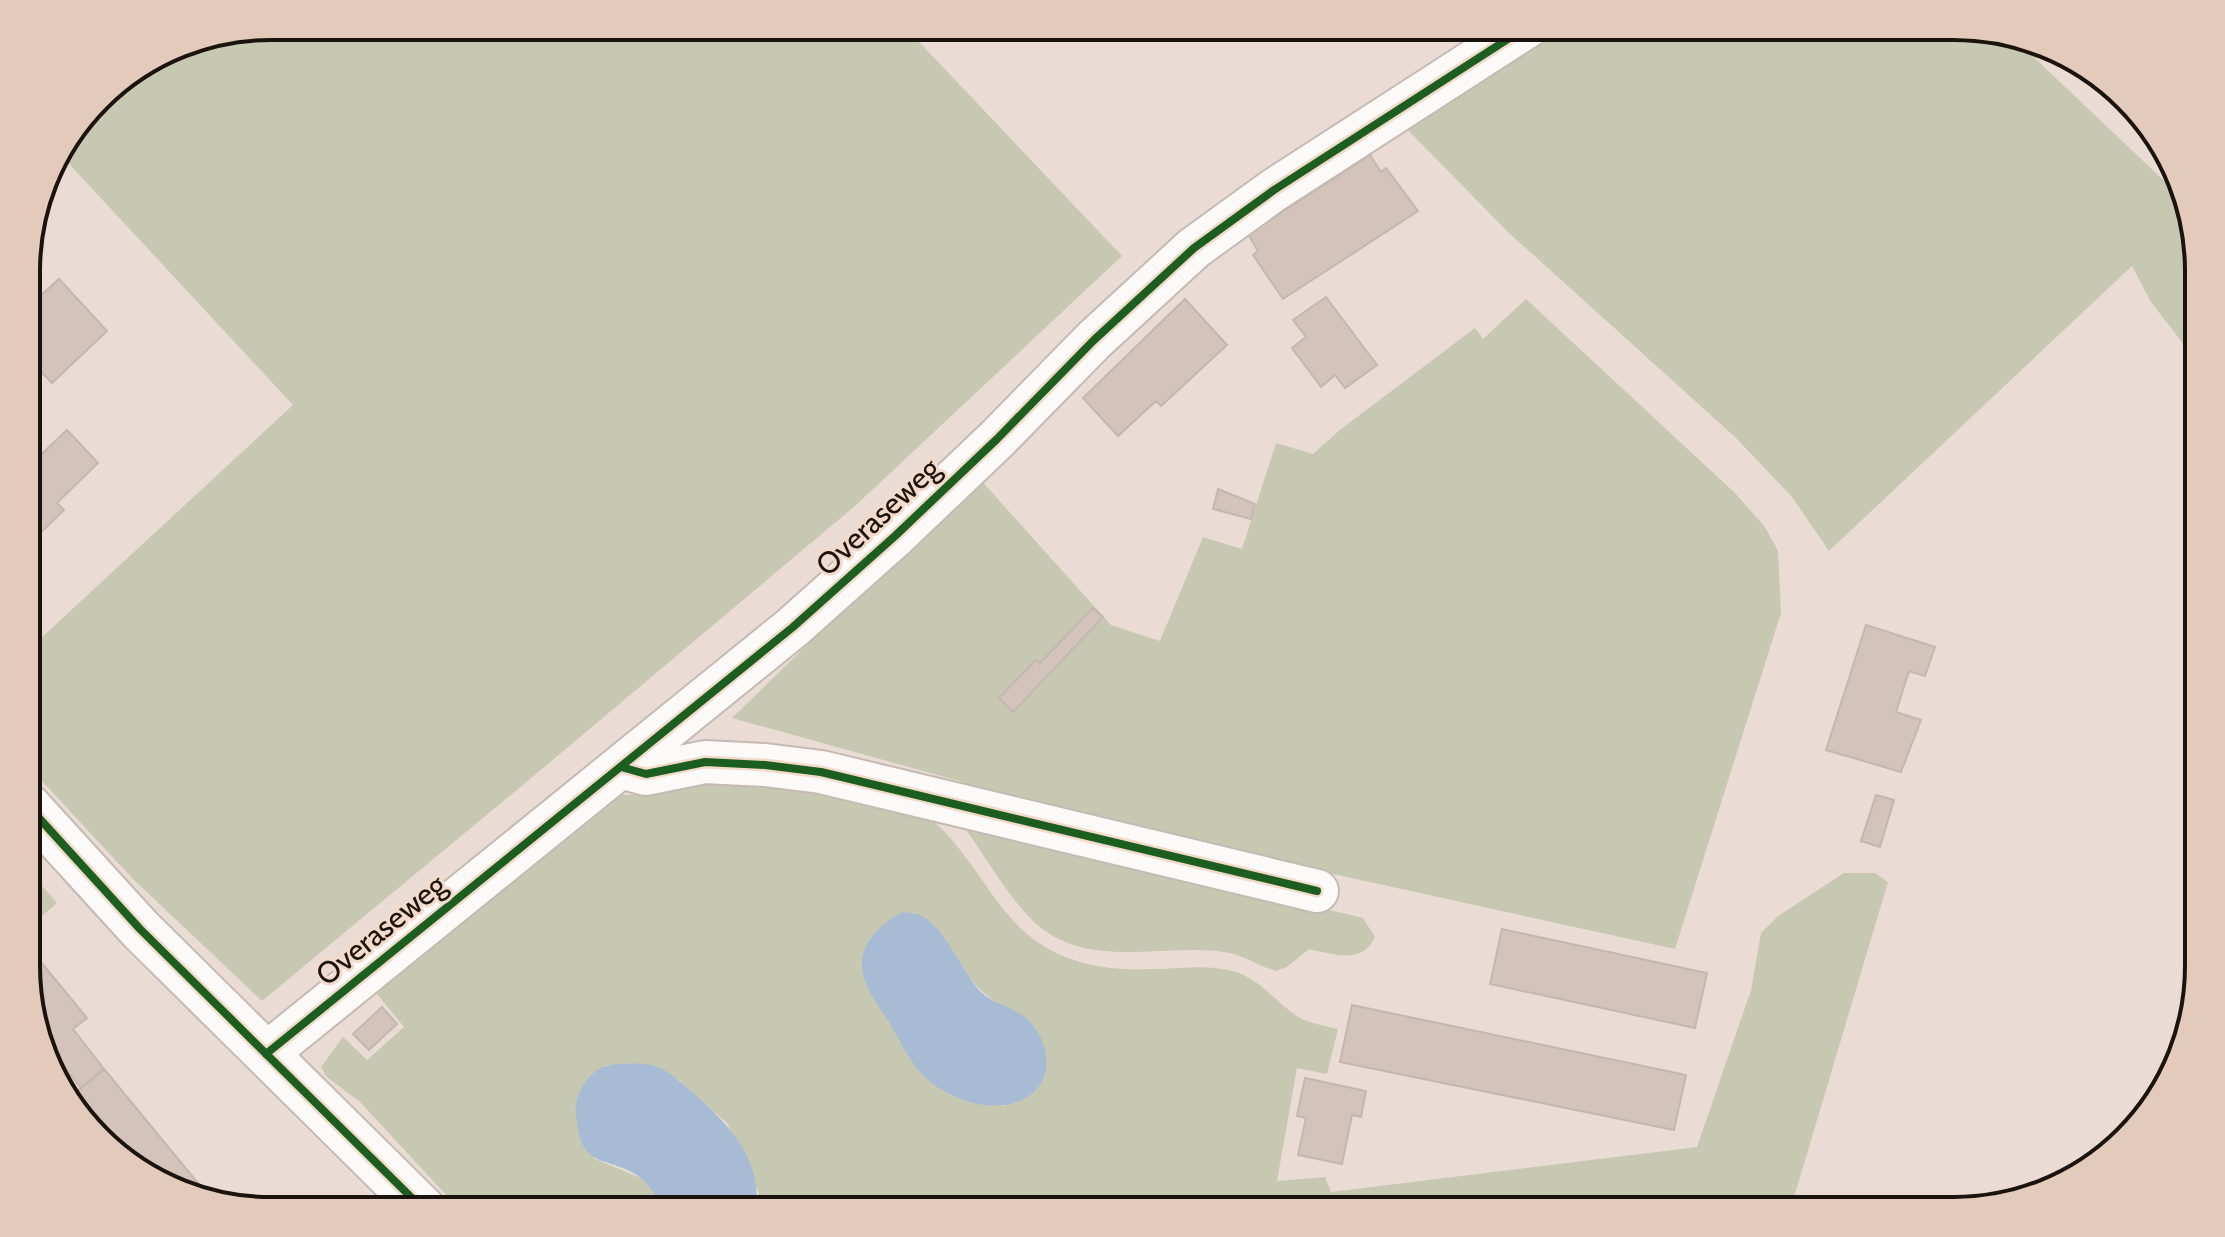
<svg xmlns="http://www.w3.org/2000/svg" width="2225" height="1237" font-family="Cabin,sans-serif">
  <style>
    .green { fill: #c7c8b2; fill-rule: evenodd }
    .water { fill: #a8bbd5 }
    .building { fill: #d3c3bb; stroke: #c2b7b1; stroke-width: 2 }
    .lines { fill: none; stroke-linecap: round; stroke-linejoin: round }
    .minor-casing { stroke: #c4bab3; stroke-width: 46 }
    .tertiary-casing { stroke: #c4bab3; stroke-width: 48 }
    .minor { stroke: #fcfaf9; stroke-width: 42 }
    .tertiary { stroke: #fcfaf9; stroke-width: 44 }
    .rail-casing { stroke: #bdb9b7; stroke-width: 9 }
    .rail { stroke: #f4daca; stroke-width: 6; stroke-dasharray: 18; stroke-linecap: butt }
    .cycleway-casing { stroke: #f4daca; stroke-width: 13 }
    .cycleway { stroke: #1b5e20; stroke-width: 8 }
    .labels { text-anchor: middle; stroke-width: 6; stroke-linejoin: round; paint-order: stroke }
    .street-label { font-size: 30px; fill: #1b130d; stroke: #f4daca }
    .rim { fill: none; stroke: #1b130d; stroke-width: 4 }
  </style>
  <rect width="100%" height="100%" fill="#eadcd4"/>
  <g class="green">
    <polygon points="271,26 904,26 1122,256 855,506 524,784 262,1001 133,879 28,766 28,650 293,405 59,153 109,87 178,45"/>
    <polygon points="1551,26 1954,26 2020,44 2177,193 2198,255 2198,363 2151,302 2132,266 1829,551 1792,497 1735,437 1508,232 1403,125"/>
    <polygon points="1526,299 1735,493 1765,527 1778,551 1781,613 1675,949 1150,834 732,718 979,478 1111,625 1160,641 1203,537 1242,549 1276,443 1313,454 1341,429 1475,328 1483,339"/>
    <path d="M 751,776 L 922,813 C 970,845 989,907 1036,941 C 1069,965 1112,971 1153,969 C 1180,969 1205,964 1232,971 C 1261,978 1277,1005 1302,1019 C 1313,1024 1326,1026 1338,1029 L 1327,1074 L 1297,1068 L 1277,1181 L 1325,1177 L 1331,1192 L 1697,1147 L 1751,990 L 1761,933 L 1778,916 L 1844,873 L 1875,873 L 1888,882 L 1790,1211 L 755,1211 L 759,1194 L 727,1123 L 678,1080 L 656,1066 L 606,1065 L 593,1158 L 643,1179 L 669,1211 L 461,1211 L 360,1102 L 327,1077 L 321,1067 L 343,1037 L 367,1060 L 404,1027 L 377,994 L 615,795 L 662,794 L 699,784 ZM 937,929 C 966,971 972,995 1022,1015 L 1005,1106 L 970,1102 L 948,1094 Z"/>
    <path d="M 959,820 L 1363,918 L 1375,937 C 1363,965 1333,954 1309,949 L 1287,967 L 1276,971 C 1258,966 1242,954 1224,952 C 1159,943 1084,972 1031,919 C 1003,890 983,852 959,820 Z"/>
    <polygon points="28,870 57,903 28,928"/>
  </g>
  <g class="water">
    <path d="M 902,912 C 907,913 915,913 920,915 C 945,927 961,970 980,991 C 993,1004 1008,1005 1022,1015 C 1051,1036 1058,1084 1022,1100 C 991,1114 950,1100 926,1078 C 911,1065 900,1040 889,1022 C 879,1007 864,987 862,968 C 860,941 882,924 902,912 Z"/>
    <path d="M 618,1064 C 629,1064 644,1062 655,1066 C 668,1070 681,1083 691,1091 C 726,1121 765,1161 755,1211 L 669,1211 C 658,1202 652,1187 641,1178 C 610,1155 582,1171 577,1122 C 575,1111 575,1101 580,1091 C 588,1075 599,1065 618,1064 Z"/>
  </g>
  <g class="building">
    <polygon points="1370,155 1381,172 1386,168 1418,211 1283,299 1253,255 1258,251 1248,234"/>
    <polygon points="59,279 107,331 52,383 28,358 28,307"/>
    <polygon points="1326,297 1377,365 1345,388 1335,375 1321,387 1292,348 1306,337 1293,320"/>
    <polygon points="1185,299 1227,345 1161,406 1156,401 1118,436 1083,398"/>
    <polygon points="67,430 98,463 57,503 64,510 28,545 28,467"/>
    <polygon points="1218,489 1255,504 1251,519 1213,509"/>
    <polygon points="1093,608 1103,617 1013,712 999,698 1036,660 1040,663"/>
    <polygon points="1866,625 1935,647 1925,676 1909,671 1896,712 1921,720 1901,772 1826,750"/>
    <polygon points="1876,795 1894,800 1880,847 1861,841"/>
    <polygon points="1502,929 1707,973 1695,1028 1490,984"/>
    <polygon points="41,962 87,1018 73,1029 104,1069 81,1088 49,1048 28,997 28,973"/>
    <polygon points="1352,1005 1686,1075 1674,1130 1340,1062"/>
    <polygon points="382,1007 397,1024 369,1050 353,1034"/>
    <polygon points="104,1069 207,1194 149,1178 68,1102 67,1100"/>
    <polygon points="1305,1078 1366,1091 1361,1117 1352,1115 1342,1164 1298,1155 1306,1118 1297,1116"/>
  </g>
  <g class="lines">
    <g class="minor-casing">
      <g id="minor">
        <polyline points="621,767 646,774 705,762 765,765 821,772 1317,891"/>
        <polyline points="266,1054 793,627 895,536 997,439 1094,340 1194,248 1274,190 1528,26"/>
      </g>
    </g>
    <g class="tertiary-casing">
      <polyline id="tertiary" points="28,806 140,929 425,1211"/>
    </g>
    <use href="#minor" class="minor"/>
    <use href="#tertiary" class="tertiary"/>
    <g class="rail-casing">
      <polyline id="rail" points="2072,58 2160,141"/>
    </g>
    <use href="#rail" class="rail"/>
    <g class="cycleway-casing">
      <g id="cycleway">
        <polyline points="621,767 646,774 705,762 765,765 821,772 1317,891"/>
        <polyline points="28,806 140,929 425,1211"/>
        <polyline points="266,1054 793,627 895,536 997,439 1094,340 1194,248 1274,190 1528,26"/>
      </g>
    </g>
    <use href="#cycleway" class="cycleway"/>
  </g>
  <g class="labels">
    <g class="street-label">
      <text transform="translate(878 517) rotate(-43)" y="10">Overaseweg</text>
      <text transform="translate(381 930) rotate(-39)" y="10">Overaseweg</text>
    </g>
  </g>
  <path d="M0 0H2225V1237H0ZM271 40H1954A231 231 0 0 1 2185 271V966A231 231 0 0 1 1954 1197H271A231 231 0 0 1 40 966V271A231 231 0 0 1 271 40Z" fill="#e3cabb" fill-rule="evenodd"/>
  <path class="rim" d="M271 40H1954A231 231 0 0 1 2185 271V966A231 231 0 0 1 1954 1197H271A231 231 0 0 1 40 966V271A231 231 0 0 1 271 40Z"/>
</svg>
